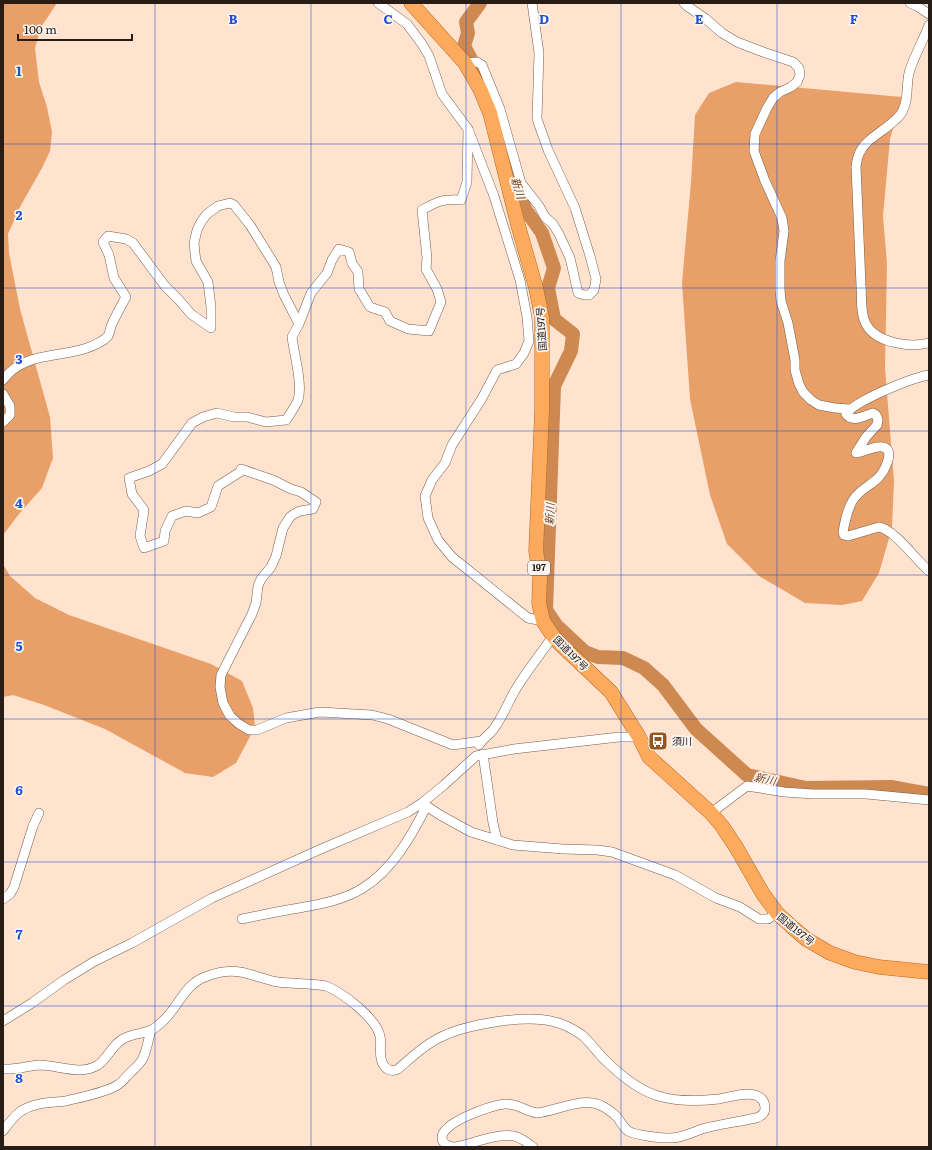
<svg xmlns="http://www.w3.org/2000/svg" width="932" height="1150" font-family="Literata,'Noto Sans JP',serif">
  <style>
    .forest { fill: #e8a068 }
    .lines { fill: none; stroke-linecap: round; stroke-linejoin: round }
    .river { stroke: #ce8951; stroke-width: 14 }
    .minor-casing { stroke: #755d4b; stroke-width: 10 }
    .trunk-casing { stroke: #b26a29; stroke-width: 15 }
    .minor { stroke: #fff; stroke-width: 9 }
    .trunk { stroke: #feaa5c; stroke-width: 14 }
    .grid { fill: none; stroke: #1d4ed8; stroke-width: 1; stroke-opacity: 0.55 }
    .labels { text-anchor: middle; stroke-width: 3.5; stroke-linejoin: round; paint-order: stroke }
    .shield { fill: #faf5f0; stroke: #665e57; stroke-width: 1 }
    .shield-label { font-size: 9px; font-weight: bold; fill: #271d16 }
    .street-label { font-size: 10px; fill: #271d16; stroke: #faf5f0 }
    .poi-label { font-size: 10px; fill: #271d16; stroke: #faf5f0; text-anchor: start }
    .water-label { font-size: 11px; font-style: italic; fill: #76461e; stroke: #faf5f0 }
    .grid-label { font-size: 13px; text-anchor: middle; font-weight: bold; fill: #1d4ed8; stroke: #faf5f0; stroke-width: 3.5; stroke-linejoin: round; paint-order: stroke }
  </style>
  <rect width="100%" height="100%" fill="#ffe3ce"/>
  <g class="forest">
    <polygon points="3,3 57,3 41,27 35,48 39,82 47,107 52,132 50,151 42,168 21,205 8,234 9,253 20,309 50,417 53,458 42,488 19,514 3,535"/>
    <polygon points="736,82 902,97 890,139 883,216 887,264 885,368 894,481 892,528 879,573 862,601 842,605 805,603 759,576 727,544 710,495 690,399 682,283 691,182 695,115 709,93"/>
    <polygon points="3,564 10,576 35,598 69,615 211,664 242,681 253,708 255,727 236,763 213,777 185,773 105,729 44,705 13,695 3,697"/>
  </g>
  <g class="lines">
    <g class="river">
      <polyline points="479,74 464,46 468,33 466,22 480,3"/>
      <polyline points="501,132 525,209 542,233 554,268 548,288 554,319 573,334 571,351 554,386 546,610 556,625 585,652 598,657 623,658 644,668 663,685 696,729 747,775 806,788 891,787 929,794"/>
    </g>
    <g class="minor-casing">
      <g id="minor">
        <polyline points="378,3 407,24 422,44 429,56 442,94 468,129 494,196 520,280 527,317 529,341 524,353 516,364 497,370 481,400 452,445 445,463 432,480 425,496 428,518 438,540 452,557 528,618 543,621"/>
        <polyline points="684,3 687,6 706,19 722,33 737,42 763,52 793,62 799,68 800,75 797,82 791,87 780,92 773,98 767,108 755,134 754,151 765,181 782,218 784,231 780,261 780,289 781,301 788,323 795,360 795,370 799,384 803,392 811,400 819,405 835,408 849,409"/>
        <polyline points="910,3 917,6 929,14"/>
        <path d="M 929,25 C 923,41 914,56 909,73 C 906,85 909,100 902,112 C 901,115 897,118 894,121 C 883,132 865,139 859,154 C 857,158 857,162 856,166 C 858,206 859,245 861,285 C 862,297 860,313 866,324 C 876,343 910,348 929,343"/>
        <polyline points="465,63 477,62 482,65 500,109 521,183 539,206 545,217 553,224 559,234 570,258 578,293 584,295 589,295 594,290 596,279 590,256 575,208 548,150 537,119 539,53 532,3"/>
        <path d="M 468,129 L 467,182 L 461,200 C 442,199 438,201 422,210 L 427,258 L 426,269 L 437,289 L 441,302 L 429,331 L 408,329 L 390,321 L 385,312 L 370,307 L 359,289 L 358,272 L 352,263 L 349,252 L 339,249 L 332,260 L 327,273 L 311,293 L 299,324 L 292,337 C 294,354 303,385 298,400 C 295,407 290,414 286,420 L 266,422 L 247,417 L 234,417 L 217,413 L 203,417 L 192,423 L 162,464 L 149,471 L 129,478 L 132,494 L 144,510 L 140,536 L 144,548 L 164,541 L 165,531 L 172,516 L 186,511 L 198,513 L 211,507 L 218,486 L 240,472 L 241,469 L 273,480 L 291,489 L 301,492 L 316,502 L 313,509 L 300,511 L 294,514 L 290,517 L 283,528 L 276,556 L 271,567 L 261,579 L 258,586 L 256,603 L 252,614 L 221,675 L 220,687 L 223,703 L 230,716 L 239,724 L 249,730 L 257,730 L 286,718 L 320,712 L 372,715 L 388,719 L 453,745 L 481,741"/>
        <path d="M 929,375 C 912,378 856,400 846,414 C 853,423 863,416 873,413 L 876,415 L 878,420 L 877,425 L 866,437 L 856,453 C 864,452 876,445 883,447 C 896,450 884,472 878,478 C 870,486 859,490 853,500 C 847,510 845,521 843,532 L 844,535 L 848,536 L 879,527 C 895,530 916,560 929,571"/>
        <path d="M 3,380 C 23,352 58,358 87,348 C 95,345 103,342 108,336 C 110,333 110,328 112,324 C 116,315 121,306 126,297 L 114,278 L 109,255 L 103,242 L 108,236 L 126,239 L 133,243 L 165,286 L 179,300 L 191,314 L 211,328 L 211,307 L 208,282 L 196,261 L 195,253 L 194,243 L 197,230 L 201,222 L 207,214 L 218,206 L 230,203 L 234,205 L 250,225 L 276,267 L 279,282 L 284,295 L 299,324"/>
        <polyline points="3,394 10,406 10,415 3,422"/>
        <path d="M 479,745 C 483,738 491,734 495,727 C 505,713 510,697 519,684 C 530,667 542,652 553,636"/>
        <polyline points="483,754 493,823 497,840"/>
        <polyline points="422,803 440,815 471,832 513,845 563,849 597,850 612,852 675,875 716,898 740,907 759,919 768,919 777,913"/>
        <polyline points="711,813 747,786 784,792 813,794 866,794 929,800"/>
        <polyline points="3,899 10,894 14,887 33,826 39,813"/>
        <path d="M 242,919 C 261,915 280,911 299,908 C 321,904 344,900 363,888 C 392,870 411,837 426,807"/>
        <polyline points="3,1021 32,1003 64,980 95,961 132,943 212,898 321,849 408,812 422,803 444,785 476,756 514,749 619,737 639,737"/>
        <path d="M 3,1069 C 15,1070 27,1066 39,1065 C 59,1065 80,1076 98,1065 C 108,1058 112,1045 123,1039 C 131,1034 141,1034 149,1031 C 155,1029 160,1024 164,1020 C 178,1007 185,984 205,977 C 215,973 229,970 240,972 C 253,974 265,980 278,982 C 294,984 310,983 326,986 C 343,993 376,1018 380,1036 C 382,1045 378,1056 383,1064 C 386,1070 392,1072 398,1069 C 411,1058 424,1045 439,1038 C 466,1024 526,1014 555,1022 C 565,1024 573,1029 582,1035 C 590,1042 596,1051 604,1059 C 620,1075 640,1092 662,1097 C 680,1102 700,1101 719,1099 C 731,1097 743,1092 755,1095 C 761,1097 765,1101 765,1108 C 765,1114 761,1116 756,1118 C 738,1122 720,1124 702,1129 C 691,1133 679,1139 667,1138 C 659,1138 635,1135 628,1131 C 623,1127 621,1122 617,1117 C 611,1111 601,1104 593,1103 C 577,1100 554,1111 537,1113 C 525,1111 517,1103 504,1104 C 491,1106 441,1122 442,1138 C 442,1144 449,1146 453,1147"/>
        <path d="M 3,1131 C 8,1124 14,1116 21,1111 C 35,1102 51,1103 66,1101 C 78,1098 109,1092 119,1084 C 123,1081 126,1077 130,1073 C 134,1069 139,1065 142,1060 C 147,1051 148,1040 151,1030"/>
        <path d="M 455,1147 C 472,1144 497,1133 514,1136 C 521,1138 527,1142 533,1147"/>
      </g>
    </g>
    <g class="trunk-casing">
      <polyline id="trunk" points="411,3 465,63 480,89 490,113 518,225 536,288 542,318 542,409 536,551 540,576 539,603 543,621 553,636 560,644 611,692 639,737 649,757 711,813 722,826 736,847 763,894 777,913 791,926 806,939 830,953 855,962 879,967 929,972"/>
    </g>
    <use href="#minor" class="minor"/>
    <use href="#trunk" class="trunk"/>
  </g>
  <path class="grid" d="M 155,3 L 155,1147M 311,3 L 311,1147M 466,3 L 466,1147M 621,3 L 621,1147M 777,3 L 777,1147M 3,144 L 929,144M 3,288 L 929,288M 3,431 L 929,431M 3,575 L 929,575M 3,719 L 929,719M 3,862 L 929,862M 3,1006 L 929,1006"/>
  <defs>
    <g id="bus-square" transform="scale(1)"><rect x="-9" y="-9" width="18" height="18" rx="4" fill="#95561d" stroke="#faf5f0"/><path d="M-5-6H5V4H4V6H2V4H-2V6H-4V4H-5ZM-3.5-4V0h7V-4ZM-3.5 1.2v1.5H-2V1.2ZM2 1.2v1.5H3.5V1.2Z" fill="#fff"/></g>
  </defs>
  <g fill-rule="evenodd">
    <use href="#bus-square" x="658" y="741"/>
  </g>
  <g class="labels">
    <rect class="shield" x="528" y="561" width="22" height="14" rx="3"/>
    <g class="shield-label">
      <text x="539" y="571">197</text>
    </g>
    <g class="street-label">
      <text transform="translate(541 329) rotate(-94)" y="4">国道197号</text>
      <text transform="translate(571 653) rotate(45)" y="4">国道197号</text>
      <text transform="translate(796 929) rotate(39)" y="4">国道197号</text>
    </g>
    <g class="poi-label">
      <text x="672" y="745">須川</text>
    </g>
    <g class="water-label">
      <text transform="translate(518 188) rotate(73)" y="4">新川</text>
      <text transform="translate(550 514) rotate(-88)" y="4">新川</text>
      <text transform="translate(765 779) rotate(12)" y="4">新川</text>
    </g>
  </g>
  <g class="grid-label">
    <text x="233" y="24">B</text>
    <text x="388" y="24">C</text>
    <text x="544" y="24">D</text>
    <text x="699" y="24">E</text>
    <text x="854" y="24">F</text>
    <text x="19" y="76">1</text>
    <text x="19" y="220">2</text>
    <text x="19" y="364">3</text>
    <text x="19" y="508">4</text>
    <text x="19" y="651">5</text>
    <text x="19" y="795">6</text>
    <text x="19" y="939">7</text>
    <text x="19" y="1083">8</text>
  </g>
  <rect width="932" height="1150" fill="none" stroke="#271d16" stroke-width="8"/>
  <path d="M18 34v6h114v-6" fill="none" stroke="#271d16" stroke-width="2"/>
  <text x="24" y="34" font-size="12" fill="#271d16" stroke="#faf5f0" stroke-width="3" paint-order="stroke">100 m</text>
</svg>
